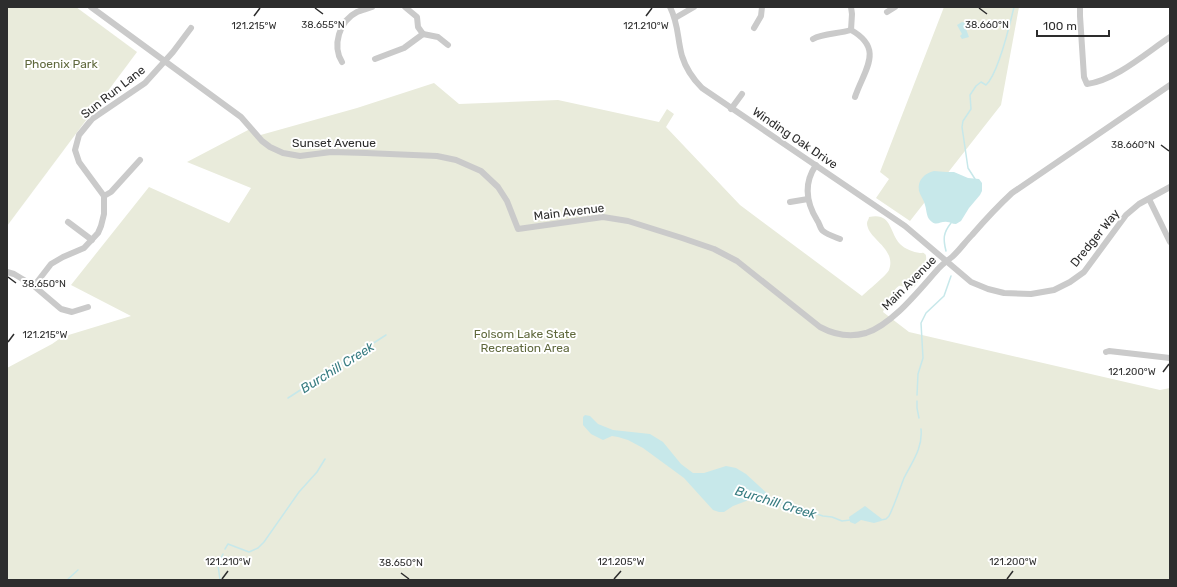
<svg xmlns="http://www.w3.org/2000/svg" width="1177" height="587" font-family="Rubik,sans-serif">
  <style>
    .green { fill: #e9ebdb }
    .water { fill: #c7e8ea }
    .lines { fill: none; stroke-linecap: round; stroke-linejoin: round }
    .stream { stroke: #c7e8ea; stroke-width: 1.5 }
    .minor { stroke: #cacaca; stroke-width: 6 }
    .ticks { fill: none; stroke: #2d2d2d; stroke-width: 1.5 }
    .labels { text-anchor: middle; stroke-width: 4; stroke-linejoin: round; paint-order: stroke }
    .park-label { font-size: 12px; fill: #5f683c; stroke: #fff }
    .street-label { font-size: 12px; fill: #2d2d2d; stroke: #fff }
    .water-label { font-size: 13px; font-style: italic; fill: #397d82; stroke: #fff }
    .ticks-label { font-size: 10px; text-anchor: middle; fill: #2d2d2d; stroke: #fff; stroke-width: 4; stroke-linejoin: round; paint-order: stroke }
  </style>
  <rect width="100%" height="100%" fill="#fff"/>
  <g class="green">
    <polygon points="7,7 76,7 137,52 7,226"/>
    <polygon points="944,7 1019,7 1001,105 910,221 876,198 889,179 880,172"/>
    <path d="M 434,83 L 459,104 L 558,100 L 659,122 L 667,109 L 674,114 L 666,127 L 740,205 L 862,296 C 867,291 887,275 889,270 C 897,248 867,239 867,223 C 867,221 869,219 869,217 C 892,212 889,232 900,244 C 905,249 913,252 920,253 C 922,253 923,252 925,254 C 930,258 918,284 914,287 C 912,288 910,288 908,289 C 905,288 902,285 899,286 C 893,289 886,306 883,312 L 909,332 L 1160,390 L 1170,388 L 1170,580 L 7,580 L 7,368 L 52,344 L 62,337 L 131,316 L 71,285 L 149,187 L 229,223 L 251,188 L 187,162 L 250,129 L 257,136 L 357,108 Z"/>
  </g>
  <g class="water">
    <polygon points="962,22 966,23 968,26 966,29 969,37 962,39 960,36 962,34 957,25"/>
    <path d="M 934,171 L 946,172 L 954,172 L 968,178 L 979,179 L 982,183 L 982,191 L 980,195 L 969,208 L 961,221 L 956,224 C 952,224 950,222 947,222 C 941,221 937,226 932,222 C 926,218 927,211 925,205 C 924,200 920,195 919,191 C 917,180 925,173 934,171 Z"/>
    <polygon points="585,415 590,416 598,424 613,430 650,434 663,442 681,464 693,473 704,473 726,466 736,468 746,474 770,496 754,498 733,506 724,512 719,512 713,510 684,478 643,448 628,440 618,437 612,436 603,440 591,434 583,425 583,417"/>
    <polygon points="865,506 882,519 881,521 874,523 861,520 855,524 850,522 849,517"/>
  </g>
  <g class="lines">
    <g class="stream">
      <path d="M 975,179 L 968,168 L 962,127 L 963,121 L 971,109 L 970,95 L 976,86 L 981,82 L 986,85 C 998,74 1010,24 1014,7"/>
      <path d="M 946,251 C 943,239 943,233 951,223"/>
      <polyline points="917,395 918,374 923,358 921,323 926,313 944,296 951,276"/>
      <polyline points="288,398 386,335"/>
      <polyline points="917,401 917,408 919,418"/>
      <polyline points="762,497 785,504 823,516 832,517 842,521 850,520"/>
      <path d="M 881,520 L 886,519 L 889,516 C 895,504 899,491 904,478 C 912,462 923,448 921,429"/>
      <polyline points="225,549 228,544 249,552 258,548 264,542 299,492 317,472 325,459"/>
      <polyline points="67,580 78,570"/>
      <polyline points="220,580 218,565 223,554"/>
    </g>
    <g class="minor">
      <path d="M 91,7 L 241,117 L 262,141 L 270,147 L 283,153 L 300,156 L 331,152 L 366,153 L 437,156 L 456,160 L 481,171 L 498,187 L 507,201 L 518,229 L 603,217 L 628,221 L 682,238 L 714,249 L 737,261 L 820,327 C 835,335 849,338 866,333 C 893,324 919,290 938,269 C 942,264 947,261 952,257 C 959,251 965,242 972,235 C 985,220 998,206 1012,193 L 1170,85"/>
      <polyline points="405,7 417,17 418,27 423,34"/>
      <path d="M 670,7 C 679,25 677,38 682,56 C 686,69 693,79 702,88 L 905,226 L 971,282 L 988,289 L 1004,293 L 1031,294 L 1054,290 L 1070,282 L 1084,272 L 1126,215 L 1139,204 L 1170,187"/>
      <polyline points="851,7 852,14 851,30"/>
      <path d="M 1080,7 L 1080,16 L 1084,77 L 1087,84 C 1116,80 1146,53 1170,37"/>
      <polyline points="887,12 895,7"/>
      <polyline points="675,18 694,7"/>
      <polyline points="754,28 761,16 762,7"/>
      <path d="M 851,30 C 885,49 864,70 855,97"/>
      <polyline points="423,34 438,37 448,45"/>
      <path d="M 813,39 C 823,33 839,34 851,30"/>
      <polyline points="375,59 404,48 423,34"/>
      <path d="M 342,62 C 332,46 339,21 357,12 C 361,10 367,9 372,7"/>
      <polyline points="731,109 742,94"/>
      <path d="M 816,165 C 803,184 806,202 817,220 C 820,224 820,229 823,231 C 828,235 835,237 840,239"/>
      <polyline points="104,196 111,192 140,160"/>
      <polyline points="1149,199 1170,242"/>
      <polyline points="790,202 808,199"/>
      <polyline points="68,222 92,240"/>
      <polyline points="7,272 14,274 34,286 61,309 72,312 88,307"/>
      <polyline points="34,286 51,264 63,257 84,248 98,233 101,226 104,214 104,196 79,162 75,150 79,135 92,119 145,83 173,52 191,28"/>
      <polyline points="1106,352 1109,351 1170,358"/>
    </g>
  </g>
  <path class="ticks" d="M 315,8 L 323,14M 979,8 L 987,14M 254,16 L 260,8M 646,16 L 652,8M 1161,145 L 1169,151M 8,277 L 16,283M 8,342 L 14,334M 1163,372 L 1169,364M 401,573 L 409,579M 222,579 L 228,571M 614,579 L 621,571M 1007,579 L 1013,571"/>
  <g class="labels">
    <g class="park-label">
      <text x="61" y="68">Phoenix Park</text>
      <text x="525" y="338">Folsom Lake State<tspan x="525" dy="14">Recreation Area</tspan></text>
    </g>
    <g class="street-label">
      <text transform="translate(113 92) rotate(-38)" y="4">Sun Run Lane</text>
      <text transform="translate(795 138) rotate(34)" y="4">Winding Oak Drive</text>
      <text x="334" y="147">Sunset Avenue</text>
      <text transform="translate(569 212) rotate(-7)" y="4">Main Avenue</text>
      <text transform="translate(1095 238) rotate(-51)" y="4">Dredger Way</text>
      <text transform="translate(909 283) rotate(-45)" y="4">Main Avenue</text>
    </g>
    <g class="water-label">
      <text transform="translate(337 367) rotate(-32)" y="5">Burchill Creek</text>
      <text transform="translate(776 502) rotate(17)" y="5">Burchill Creek</text>
    </g>
  </g>
  <g class="ticks-label">
    <text x="323" y="28">38.655°N</text>
    <text x="987" y="28">38.660°N</text>
    <text x="254" y="29">121.215°W</text>
    <text x="646" y="29">121.210°W</text>
    <text x="1133" y="148">38.660°N</text>
    <text x="44" y="287">38.650°N</text>
    <text x="45" y="338">121.215°W</text>
    <text x="1132" y="375">121.200°W</text>
    <text x="228" y="565">121.210°W</text>
    <text x="621" y="565">121.205°W</text>
    <text x="1013" y="565">121.200°W</text>
    <text x="401" y="566">38.650°N</text>
  </g>
  <rect width="1177" height="587" fill="none" stroke="#2d2d2d" stroke-width="16"/>
  <path d="M1037 30v6h72v-6" fill="none" stroke="#2d2d2d" stroke-width="2"/>
  <text x="1043" y="30" font-size="12" fill="#2d2d2d" stroke="#ffffff" stroke-width="3" paint-order="stroke">100 m</text>
</svg>
